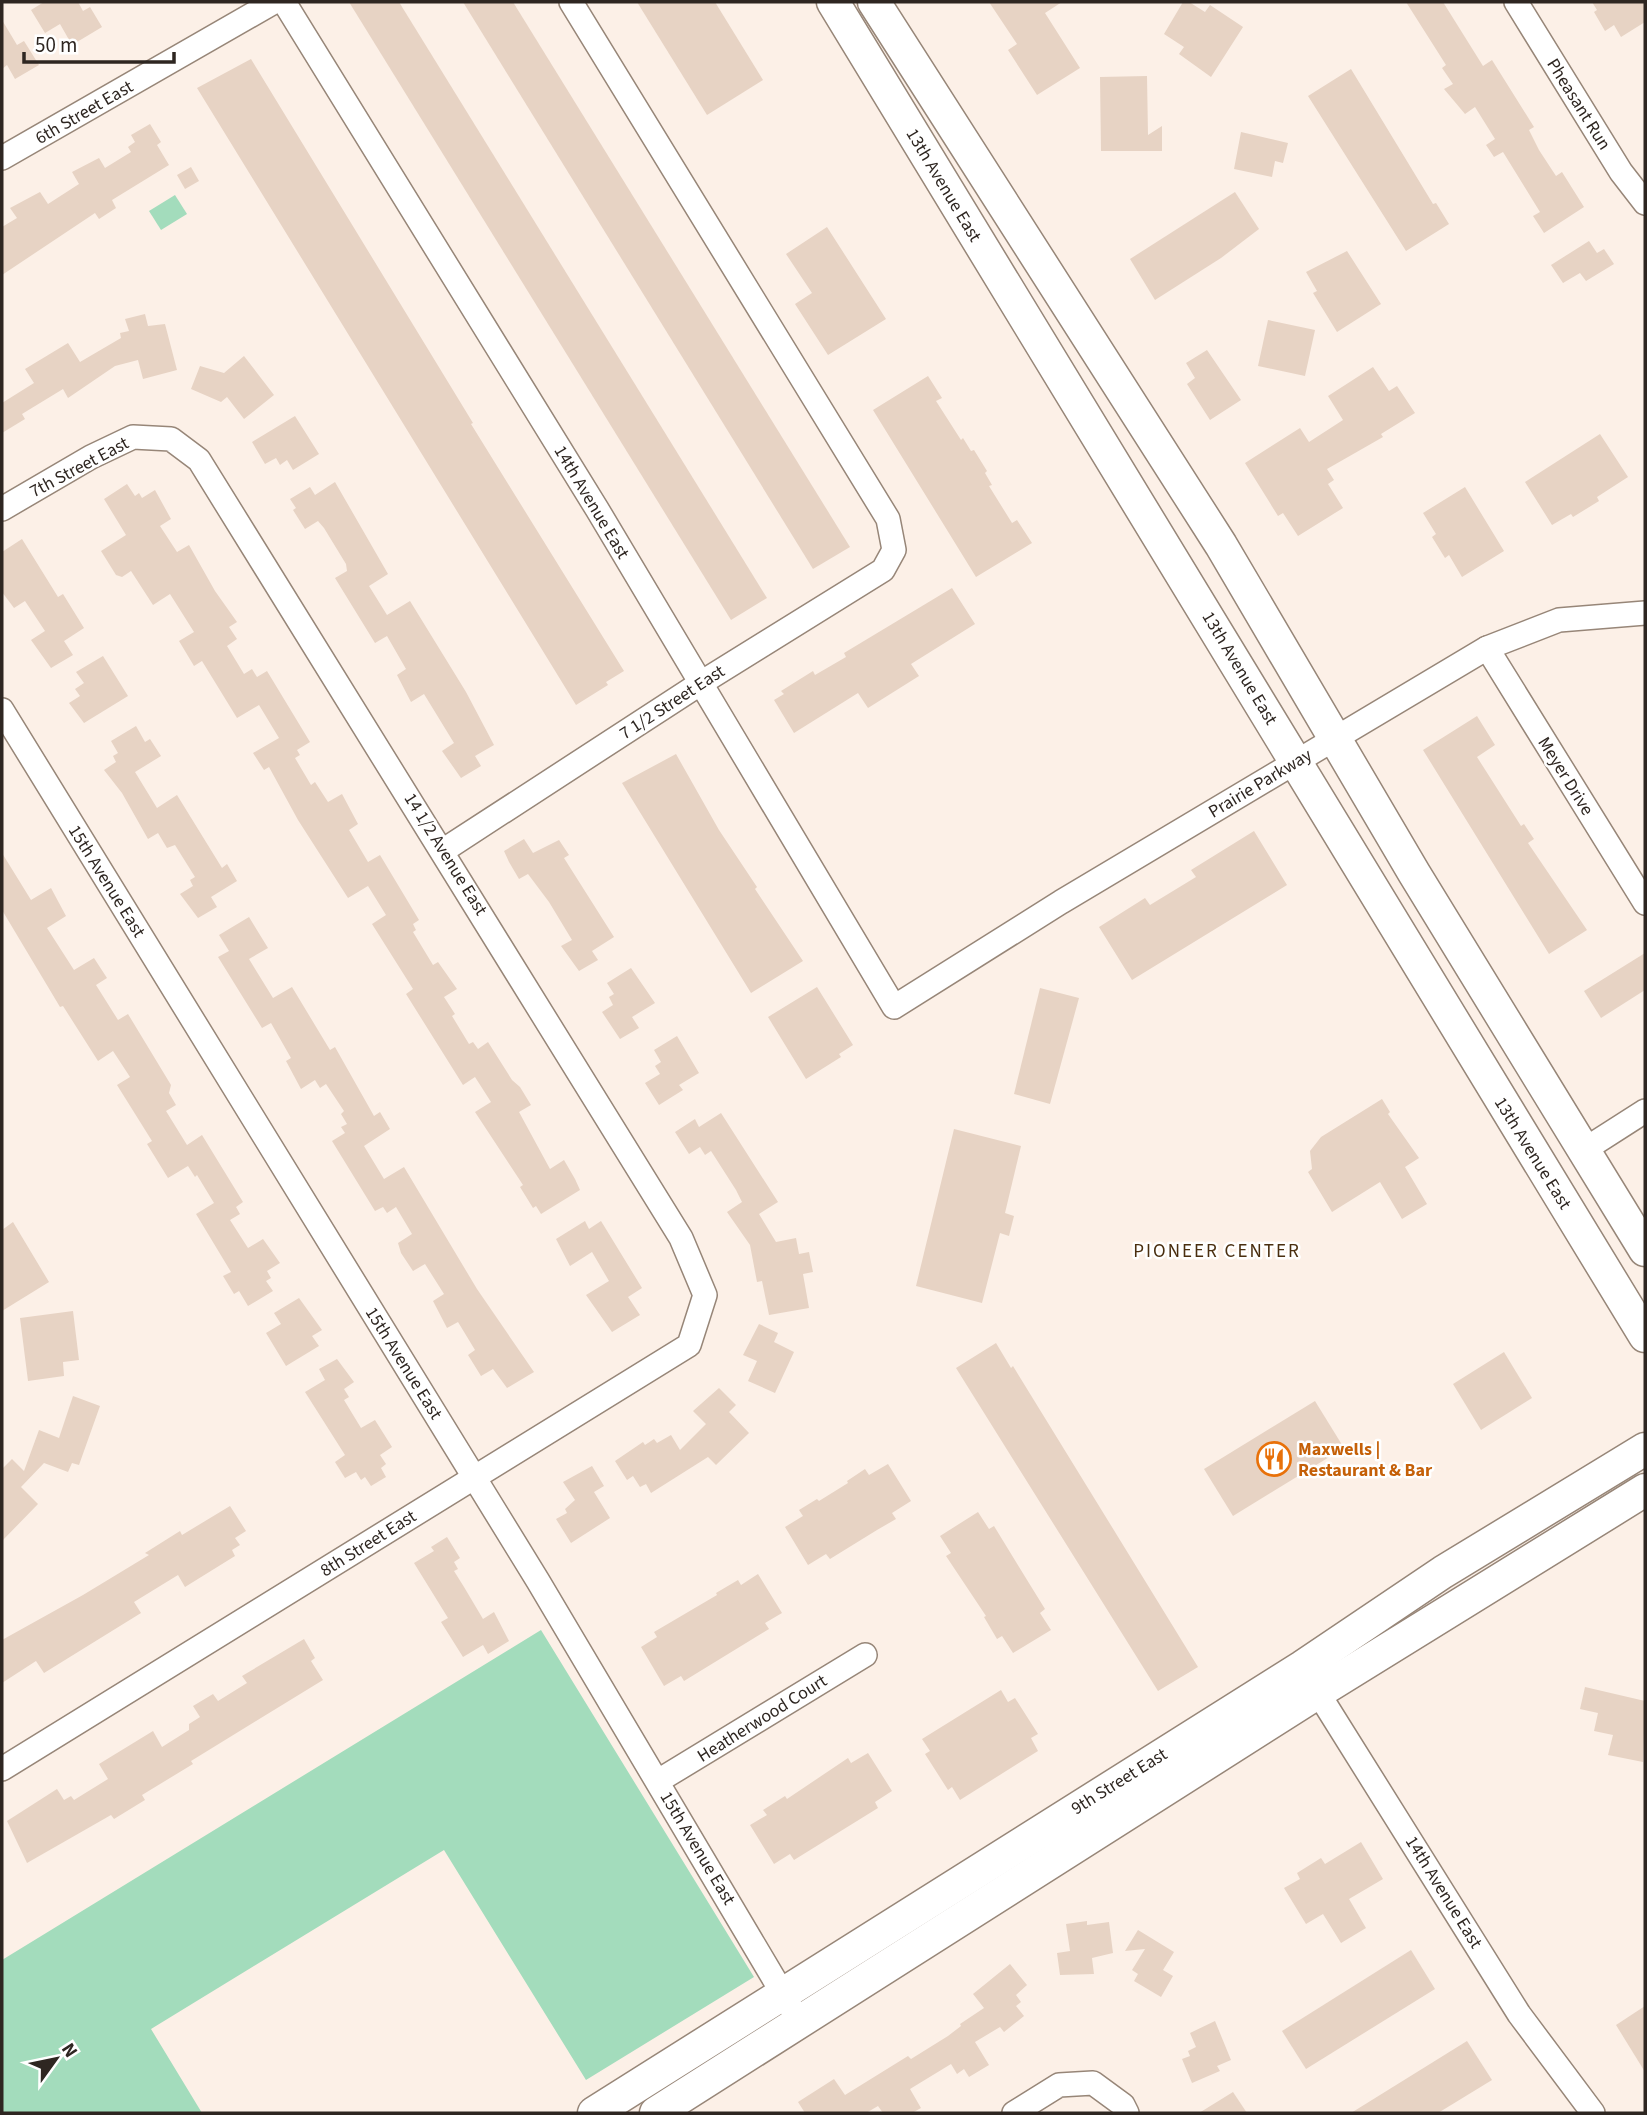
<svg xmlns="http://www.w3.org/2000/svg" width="1647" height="2115" font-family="'Source Sans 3',sans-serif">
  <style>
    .green { fill: #a3dcbc }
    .building { fill: #e7d3c4 }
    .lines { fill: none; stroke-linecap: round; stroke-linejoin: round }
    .street-casing { stroke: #978678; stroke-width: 26 }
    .secondary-casing { stroke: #978678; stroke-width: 35 }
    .street { stroke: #fff; stroke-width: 23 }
    .secondary { stroke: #fff; stroke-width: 32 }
    .labels { text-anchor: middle; stroke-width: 5; stroke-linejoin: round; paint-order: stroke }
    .street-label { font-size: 18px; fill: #2e2621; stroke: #fff }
    .food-label { font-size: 18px; font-weight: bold; fill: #c56008; stroke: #fff; text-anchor: start }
    .neighbourhood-label { font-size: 19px; letter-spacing: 2px; fill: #4a2e0f; stroke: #fff }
  </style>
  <rect width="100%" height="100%" fill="#fcf0e7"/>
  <g class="green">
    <polygon points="175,195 187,214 161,230 149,211"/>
    <polygon points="541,1630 754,1977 586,2080 444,1850 151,2029 202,2113 2,2113 2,1960"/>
  </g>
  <g class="building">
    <polygon points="44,2 78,2 83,11 90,7 102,27 72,45 60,24 45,33 31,10"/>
    <polygon points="349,2 399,2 767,598 731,620"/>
    <polygon points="463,2 513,2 850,547 813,569"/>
    <polygon points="637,2 715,2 763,80 707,115"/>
    <polygon points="989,2 1062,2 1045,13 1080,68 1037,95 1008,50 1017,44"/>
    <polygon points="1183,2 1189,2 1205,12 1210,5 1243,27 1211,77 1179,54 1184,47 1164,34"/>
    <polygon points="1406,2 1443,2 1483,66 1492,60 1534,127 1529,130 1539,150 1556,176 1562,172 1584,207 1544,233 1533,216 1540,212 1503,152 1494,157 1486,145 1495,139 1475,107 1465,114 1444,89 1453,84 1442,68 1446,65"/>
    <polygon points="1592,2 1645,2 1645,22 1621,37 1614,25 1605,31 1594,12 1597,10"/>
    <polygon points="2,20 17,45 24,41 39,65 15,79 7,65 2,69"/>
    <polygon points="251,59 473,423 471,424 624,671 606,682 608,685 576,705 197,88"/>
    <polygon points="1351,69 1433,204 1436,203 1449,224 1406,251 1308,96"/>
    <polygon points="1147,76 1148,135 1162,126 1162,151 1101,151 1100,77"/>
    <polygon points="150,124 161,142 157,145 169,165 112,200 116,208 99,219 95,213 2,275 2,227 17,218 10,208 40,192 48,204 79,184 72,172 99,158 105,168 131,152 128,147 135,142 131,135"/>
    <polygon points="1241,132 1288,143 1283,163 1275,161 1272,177 1234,169"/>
    <polygon points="191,167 199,181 185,189 177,175"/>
    <polygon points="1235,192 1259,229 1221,258 1155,300 1130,259"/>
    <polygon points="827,227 886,319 828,355 795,304 812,293 786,254"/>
    <polygon points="1589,241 1597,253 1604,249 1614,264 1586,281 1580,273 1563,283 1551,265"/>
    <polygon points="1347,251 1381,304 1337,332 1313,293 1317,291 1306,272"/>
    <polygon points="145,314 148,326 165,324 177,370 143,379 138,360 115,366 68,398 63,389 22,414 25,419 2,433 2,403 34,383 25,369 68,343 80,362 121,338 120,333 129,331 125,319"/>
    <polygon points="1268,320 1315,330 1305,376 1258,366"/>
    <polygon points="1207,350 1241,400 1210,420 1187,384 1195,378 1186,363"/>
    <polygon points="244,356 274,395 244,419 227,397 221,402 191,389 200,366 224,373"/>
    <polygon points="1373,367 1389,391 1397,386 1415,413 1381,434 1383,437 1327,469 1334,480 1328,484 1343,508 1298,536 1283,513 1278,516 1245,463 1300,428 1309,442 1343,420 1328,396"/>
    <polygon points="928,376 942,398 936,401 961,440 963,438 971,451 974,450 987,471 985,473 992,485 989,486 1012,523 1017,520 1032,543 976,577 873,410"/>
    <polygon points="295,416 319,454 293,470 287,460 280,465 276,458 265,464 252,442"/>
    <polygon points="1600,434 1628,477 1597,497 1599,501 1573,517 1571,514 1552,525 1525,482"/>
    <polygon points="335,482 388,574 369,586 387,615 410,601 466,692 494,745 475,756 481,766 461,778 442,751 454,743 424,694 411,702 397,675 406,669 387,636 375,643 335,578 347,571 346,564 324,528 318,521 305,529 293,510 296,508 290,499 310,487 315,495"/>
    <polygon points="127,484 135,496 139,493 142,498 155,490 171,519 160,526 177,552 189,545 215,591 237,622 229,627 237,639 227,646 244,674 252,669 257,677 267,671 310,742 297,750 300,755 295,758 311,785 315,782 328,802 342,794 358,824 349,830 368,862 380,855 419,920 413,924 416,930 413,932 433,965 438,962 457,989 444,997 455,1014 452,1016 469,1044 473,1042 478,1049 488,1042 512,1080 520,1087 531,1105 519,1112 550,1169 564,1160 575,1179 580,1190 541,1214 536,1206 533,1208 520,1187 523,1185 475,1112 491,1102 475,1077 463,1085 406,994 413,989 372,924 386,915 368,886 348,898 298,820 269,767 264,770 253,753 279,738 259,705 237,718 202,661 194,666 179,641 194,632 170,594 153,605 131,571 122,577 116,575 101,551 126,535 104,499"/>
    <polygon points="1465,487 1504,551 1462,577 1449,555 1445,558 1432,537 1436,534 1423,513"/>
    <polygon points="22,539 58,597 63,594 84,628 64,641 73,655 51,668 31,640 45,631 25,601 14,608 2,592 2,552"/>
    <polygon points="952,588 975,624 911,664 919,676 868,708 858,693 794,733 774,700 784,694 781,691 813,671 815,675 846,657 844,653"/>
    <polygon points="103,656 128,696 84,723 69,703 80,696 75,689 84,683 76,672"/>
    <polygon points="1477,716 1495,745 1477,757 1521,826 1524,824 1534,839 1528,843 1587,930 1549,954 1423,750"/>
    <polygon points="136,726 145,742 150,739 161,756 135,772 157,808 177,795 222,868 227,864 237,881 211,897 217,907 198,918 180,894 193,886 190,880 195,877 175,845 167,848 158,833 148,839 122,793 104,770 116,762 113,756 118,753 111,741"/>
    <polygon points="676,754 719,830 757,887 755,889 803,961 751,993 622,783"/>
    <polygon points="1254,831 1287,885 1132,980 1099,927 1145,898 1150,905 1196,877 1191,870"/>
    <polygon points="524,839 533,853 559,840 569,855 564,858 614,937 592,951 598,960 579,971 561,946 572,940 549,902 528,874 519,879 509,862 504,851"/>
    <polygon points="2,853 31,900 51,888 66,916 47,928 74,970 94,958 107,978 96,985 118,1020 128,1014 171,1085 169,1093 176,1105 166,1111 187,1145 202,1135 243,1202 236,1207 240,1214 230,1220 248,1248 263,1239 280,1263 267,1271 271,1278 266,1281 273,1291 248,1306 239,1291 234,1294 223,1276 231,1272 196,1214 214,1203 197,1175 195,1177 188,1166 168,1178 147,1144 152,1141 117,1085 130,1077 113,1051 98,1061 63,1006 60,1007 2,910"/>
    <polygon points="249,917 268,948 249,959 273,998 292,987 330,1050 335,1047 374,1116 380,1112 390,1129 364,1146 384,1179 404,1167 477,1289 534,1372 507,1388 493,1369 481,1376 468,1355 475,1350 458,1322 447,1328 433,1301 444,1294 425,1264 413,1271 401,1253 398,1243 412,1234 396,1207 387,1213 383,1207 375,1211 332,1141 345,1133 341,1127 347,1124 341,1114 344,1111 326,1084 320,1088 315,1080 301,1089 286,1061 291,1058 271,1023 262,1028 218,957 229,951 219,935"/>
    <polygon points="1645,953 1645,990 1601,1018 1584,991"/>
    <polygon points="631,968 655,1003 632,1017 639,1028 620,1039 602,1012 613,1005 609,997 614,994 607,983"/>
    <polygon points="817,987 853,1045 839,1054 841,1057 806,1079 768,1017"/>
    <polygon points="1040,988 1079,998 1050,1104 1014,1094"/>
    <polygon points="677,1036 699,1073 679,1085 683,1090 659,1105 645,1083 660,1074 655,1066 661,1062 654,1050"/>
    <polygon points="1382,1099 1390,1112 1388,1114 1419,1158 1405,1167 1427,1204 1402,1219 1380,1182 1332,1212 1308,1172 1312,1169 1310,1151 1321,1137"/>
    <polygon points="721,1113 778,1202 759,1214 776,1242 796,1238 799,1254 809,1252 813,1272 803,1274 809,1308 769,1315 762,1281 757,1282 750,1245 727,1212 742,1202 736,1190 711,1151 705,1155 700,1147 689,1154 675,1132 695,1119 699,1127"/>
    <polygon points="954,1129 1021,1146 1005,1213 1014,1216 1009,1236 1000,1233 982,1303 916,1286"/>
    <polygon points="585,1221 589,1229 601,1221 642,1288 628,1297 640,1315 612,1332 586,1295 609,1281 592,1252 570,1266 556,1239"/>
    <polygon points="13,1222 49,1282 2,1311 2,1230"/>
    <polygon points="299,1298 322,1330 312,1336 319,1346 286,1366 266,1333 281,1324 274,1313"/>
    <polygon points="73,1311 79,1360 63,1362 64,1376 28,1381 20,1318"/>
    <polygon points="759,1324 778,1333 774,1342 794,1352 775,1393 748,1381 757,1361 743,1355"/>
    <polygon points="996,1343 1011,1368 1013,1366 1198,1667 1158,1691 956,1368"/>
    <polygon points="1504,1352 1532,1398 1481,1430 1453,1384"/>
    <polygon points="337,1359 354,1382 344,1389 349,1397 344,1400 361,1428 375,1420 392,1447 380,1455 386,1464 381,1468 386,1477 371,1486 365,1477 361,1480 356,1472 345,1478 335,1462 345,1455 305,1392 325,1380 319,1369"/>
    <polygon points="719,1388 736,1405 729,1412 749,1433 716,1465 708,1457 651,1493 646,1484 640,1487 633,1476 627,1480 615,1461 643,1442 645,1445 654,1439 657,1443 671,1435 680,1450 706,1424 693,1411"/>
    <polygon points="73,1396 100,1406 79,1465 72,1463 68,1472 44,1463 21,1487 38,1504 2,1541 2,1469 12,1459 24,1471 39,1430 59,1438"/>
    <polygon points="1315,1401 1344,1448 1233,1516 1204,1469"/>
    <polygon points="888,1464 911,1501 892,1513 896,1519 877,1530 830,1559 826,1554 808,1565 785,1527 803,1516 799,1510 817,1499 819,1501 848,1483 847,1481 865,1469 869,1475"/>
    <polygon points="592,1466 604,1486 594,1492 610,1518 571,1543 556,1519 567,1513 565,1509 575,1500 563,1482"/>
    <polygon points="230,1506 246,1531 235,1538 240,1545 232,1550 235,1556 185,1587 178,1575 134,1602 141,1613 44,1673 36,1661 2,1683 2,1640 83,1595 149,1555 145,1553 180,1531 182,1535"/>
    <polygon points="978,1512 989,1529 994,1526 1032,1588 1045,1609 1040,1613 1051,1630 1013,1653 1002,1636 997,1639 984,1617 986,1616 946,1556 951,1553 940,1536"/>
    <polygon points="447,1537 460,1558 454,1562 458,1569 454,1571 464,1587 483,1619 494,1612 509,1641 488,1654 483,1645 463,1657 441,1622 448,1618 414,1563 434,1551 431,1547"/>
    <polygon points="758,1574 782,1613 765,1623 769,1629 684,1681 681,1676 664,1686 641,1647 657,1637 654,1632 717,1595 716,1593 738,1580 741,1585"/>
    <polygon points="304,1639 315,1658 311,1661 323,1680 191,1761 193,1764 142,1795 145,1800 114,1819 111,1815 27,1863 7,1821 57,1789 64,1800 71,1796 74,1800 108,1779 99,1764 153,1731 162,1747 189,1730 189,1724 200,1717 193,1706 213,1694 218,1701 247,1683 242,1676"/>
    <polygon points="1585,1687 1645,1701 1643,1762 1608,1755 1613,1735 1594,1731 1598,1713 1580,1709"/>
    <polygon points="1001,1690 1008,1702 1015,1698 1038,1734 1031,1738 1038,1751 960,1800 952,1787 948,1790 925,1754 930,1751 922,1739"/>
    <polygon points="868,1753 892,1791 875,1802 878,1808 794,1860 790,1854 774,1864 750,1825 767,1815 763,1810 785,1796 787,1799 848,1758 851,1763"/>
    <polygon points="1361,1842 1383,1879 1349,1899 1366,1928 1341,1943 1323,1914 1306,1924 1284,1888 1300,1879 1297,1873 1321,1858 1325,1864"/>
    <polygon points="1087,1921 1087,1925 1109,1922 1113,1953 1092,1958 1094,1974 1060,1975 1057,1953 1070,1951 1066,1924"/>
    <polygon points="1138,1930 1174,1952 1163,1970 1173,1976 1161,1997 1134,1981 1138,1974 1132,1970 1145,1949 1125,1951"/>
    <polygon points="1411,1950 1435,1989 1306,2069 1282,2031"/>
    <polygon points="1010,1964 1027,1985 1016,1995 1021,2002 1016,2006 1024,2016 1004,2032 1000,2027 975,2042 989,2065 969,2077 964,2069 957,2074 951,2064 910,2089 921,2108 912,2113 883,2113 878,2106 866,2113 805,2113 798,2102 834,2079 845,2095 908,2056 911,2059 948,2036 961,2026 960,2024 984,2008 973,1994"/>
    <polygon points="1645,2006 1645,2072 1616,2025"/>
    <polygon points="1215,2021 1231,2060 1217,2066 1220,2071 1192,2083 1182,2059 1190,2056 1188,2051 1196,2047 1190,2033"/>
    <polygon points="1467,2041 1492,2080 1438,2113 1351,2113"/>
    <polygon points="1233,2092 1247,2113 1199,2113"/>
  </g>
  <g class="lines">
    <g class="street-casing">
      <g id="street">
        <polyline points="284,2 597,509 894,1007 1061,902 1487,648 1559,620 1645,613"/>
        <polyline points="1516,2 1621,172 1645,203"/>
        <polyline points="2,158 274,2"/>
        <polyline points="2,509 91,457 133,437 171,439 199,460 681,1238 705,1295 689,1345 2,1769"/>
        <polyline points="1487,648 1645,903"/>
        <polyline points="2,710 538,1581 799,2021"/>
        <polyline points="444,850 701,683 883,570 894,550 888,519 571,2"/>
        <polyline points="1584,1150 1645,1111"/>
        <polyline points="1310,1680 1519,2014 1593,2113"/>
        <polyline points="658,1781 865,1655"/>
        <polyline points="1014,2113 1059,2085 1093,2083 1123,2105 1127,2113"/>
      </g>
    </g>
    <g class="secondary-casing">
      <g id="secondary">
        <polyline points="833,2 1645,1336"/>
        <polyline points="874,2 1221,545 1414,873 1645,1250"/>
        <polyline points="594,2113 1302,1667 1443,1572 1645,1449"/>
        <polyline points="656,2113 1317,1693 1645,1490"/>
      </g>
    </g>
    <use href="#street" class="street"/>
    <use href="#secondary" class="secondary"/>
  </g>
  <defs>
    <g id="restaurant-ring" transform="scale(1.75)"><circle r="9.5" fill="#fff" stroke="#e8710a" stroke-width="1.5"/><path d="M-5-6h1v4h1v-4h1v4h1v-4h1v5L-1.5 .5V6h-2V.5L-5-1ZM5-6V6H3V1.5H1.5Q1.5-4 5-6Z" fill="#e8710a"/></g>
  </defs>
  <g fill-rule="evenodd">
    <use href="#restaurant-ring" x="1274" y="1459"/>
  </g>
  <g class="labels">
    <g class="street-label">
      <text transform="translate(1579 104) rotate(58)" y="6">Pheasant Run</text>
      <text transform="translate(84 112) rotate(-30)" y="6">6th Street East</text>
      <text transform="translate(944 185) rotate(59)" y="6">13th Avenue East</text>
      <text transform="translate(79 467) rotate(-28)" y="6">7th Street East</text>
      <text transform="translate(592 502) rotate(59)" y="6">14th Avenue East</text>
      <text transform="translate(1240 668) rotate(59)" y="6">13th Avenue East</text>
      <text transform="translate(672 702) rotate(-33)" y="6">7 1/2 Street East</text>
      <text transform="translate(1566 776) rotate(58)" y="6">Meyer Drive</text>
      <text transform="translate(1260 783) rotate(-31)" y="6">Prairie Parkway</text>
      <text transform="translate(446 854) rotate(58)" y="6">14 1/2 Avenue East</text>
      <text transform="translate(107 881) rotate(58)" y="6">15th Avenue East</text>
      <text transform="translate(1533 1153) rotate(58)" y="6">13th Avenue East</text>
      <text transform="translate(404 1363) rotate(58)" y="6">15th Avenue East</text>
      <text transform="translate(368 1543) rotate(-32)" y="6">8th Street East</text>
      <text transform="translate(762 1718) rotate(-32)" y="6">Heatherwood Court</text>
      <text transform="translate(1119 1781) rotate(-32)" y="6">9th Street East</text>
      <text transform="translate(698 1848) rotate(59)" y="6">15th Avenue East</text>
      <text transform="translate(1444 1892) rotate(58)" y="6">14th Avenue East</text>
    </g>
    <g class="food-label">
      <text x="1298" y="1455">Maxwells |<tspan x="1298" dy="21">Restaurant &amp; Bar</tspan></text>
    </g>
    <g class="neighbourhood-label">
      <text x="1217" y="1257">PIONEER CENTER</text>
    </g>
  </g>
  <rect width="1647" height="2115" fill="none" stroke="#2e2621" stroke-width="7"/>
  <g transform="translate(56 2059) rotate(57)" stroke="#ffffff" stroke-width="5" paint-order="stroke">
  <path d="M0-5L12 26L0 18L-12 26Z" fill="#2e2621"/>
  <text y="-10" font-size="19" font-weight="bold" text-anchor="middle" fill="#2e2621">N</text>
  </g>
  <path d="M24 52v10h150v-10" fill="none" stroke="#2e2621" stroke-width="3.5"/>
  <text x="35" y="52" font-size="21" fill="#2e2621" stroke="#ffffff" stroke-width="5" paint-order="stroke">50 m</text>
</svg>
